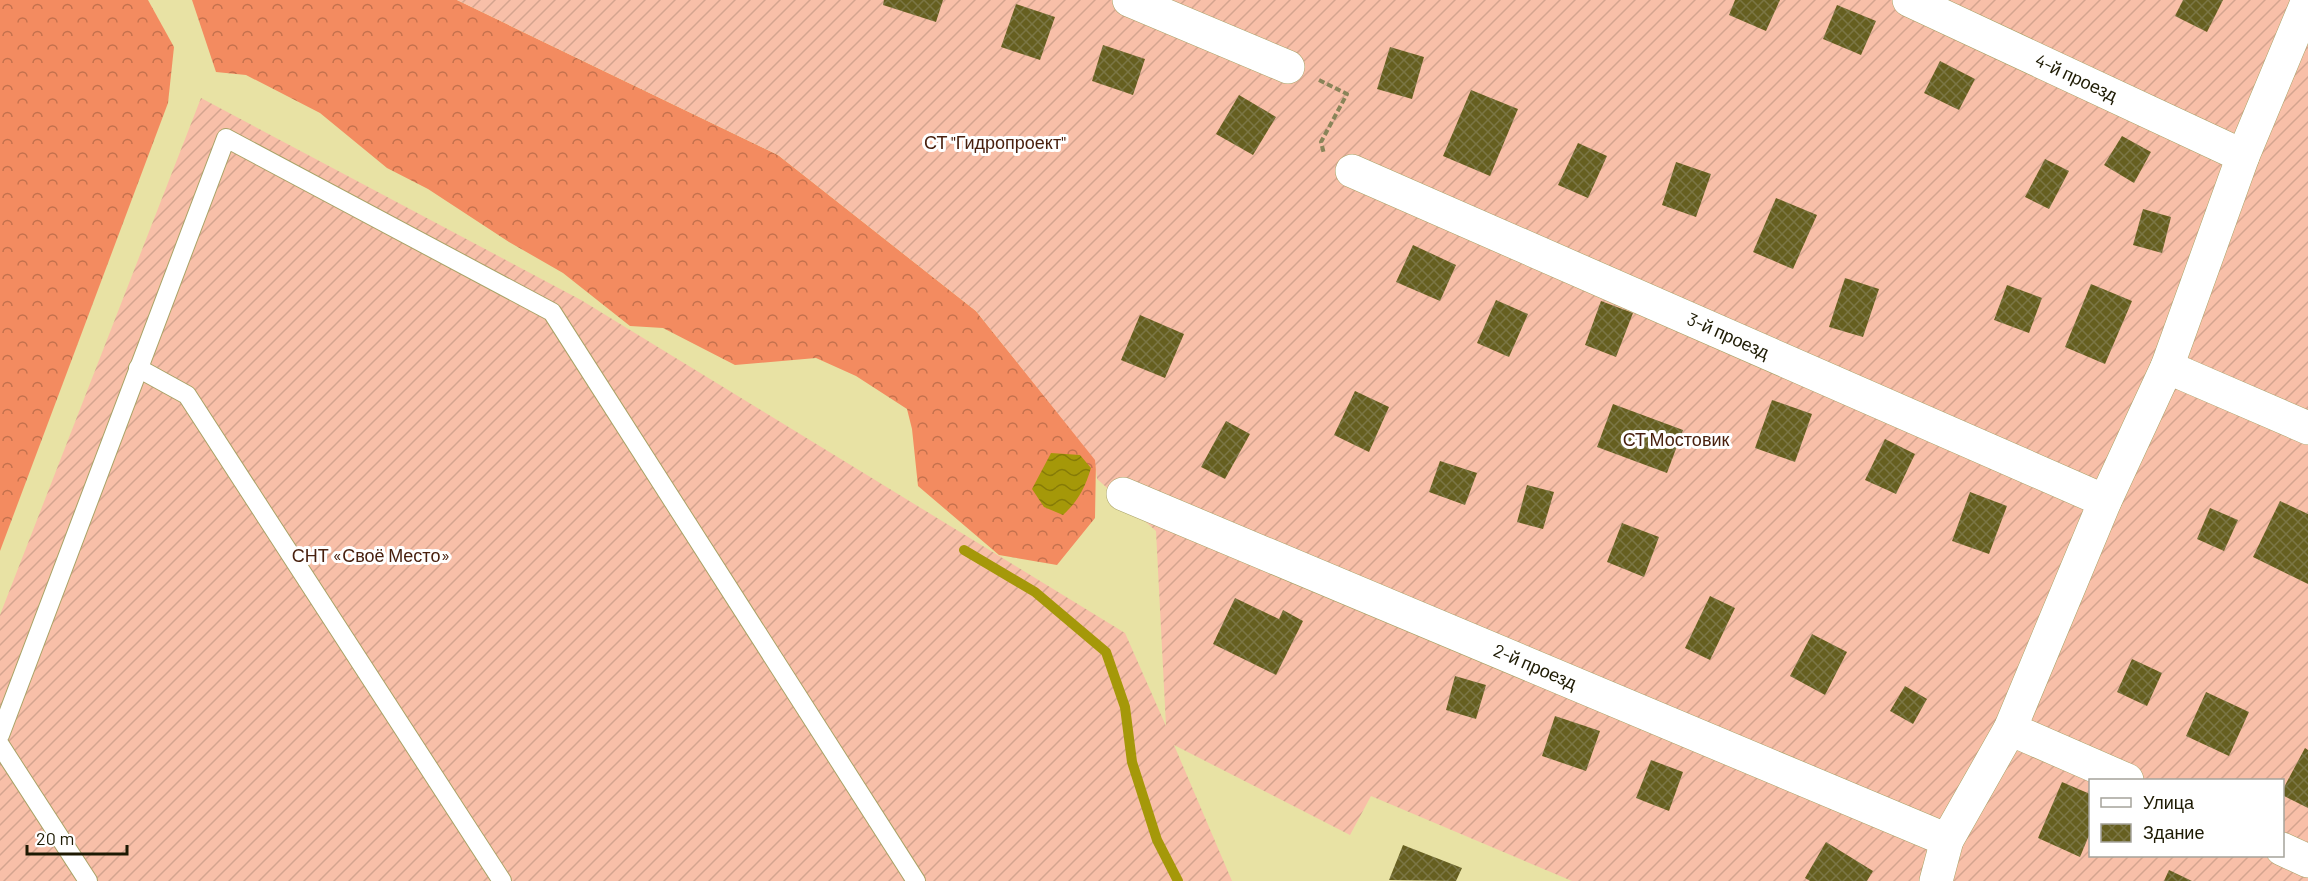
<svg xmlns="http://www.w3.org/2000/svg" width="2308" height="881" font-family="Barlow,sans-serif">
  <style>
    .forest { fill: url(#forest-crowns) }
    .garden { fill: url(#garden-furrows); fill-rule: evenodd }
    .water { fill: url(#water-waves) }
    .lines { fill: none; stroke-linecap: round; stroke-linejoin: round }
    .stream { stroke: #a59809; stroke-width: 10 }
    .building { fill: url(#building-cross-hatch) }
    .lane-casing { stroke: #a9a367; stroke-width: 20 }
    .street-casing { stroke: #a9a367; stroke-width: 34 }
    .path { stroke: #898459; stroke-width: 4; stroke-dasharray: 6 3; stroke-linecap: butt }
    .lane { stroke: #fff; stroke-width: 18 }
    .street { stroke: #fff; stroke-width: 33 }
    .labels { text-anchor: middle; stroke-width: 6; stroke-linejoin: round; paint-order: stroke }
    .street-label { font-size: 18px; fill: #1d1a03; stroke: #fff }
    .park-label { font-size: 18px; fill: #48200e; stroke: #fff }
  </style>
  <defs>
    <pattern id="forest-crowns" width="20" height="18" patternUnits="userSpaceOnUse" patternTransform="scale(1.5)"><rect width="20" height="18" fill="#f38b60"/><path d="M2 6a3 3 0 1 1 6 0M12 15a3 3 0 1 1 6 0" fill="none" stroke="#c4714d"/></pattern>
    <pattern id="garden-furrows" width="10" height="10" patternUnits="userSpaceOnUse" patternTransform="scale(1.5)"><rect width="10" height="10" fill="#f8bfa8"/><path d="M-1 1l2-2M0 10L10 0M9 11l2-2" fill="none" stroke="#d4a48f"/></pattern>
    <pattern id="water-waves" width="16" height="10" patternUnits="userSpaceOnUse" patternTransform="scale(1.5)"><rect width="16" height="10" fill="#a59809"/><path d="M0 5q4-4 8 0t8 0" fill="none" stroke="#867b07"/></pattern>
    <pattern id="building-cross-hatch" width="8" height="8" patternUnits="userSpaceOnUse" patternTransform="scale(1.5)"><rect width="8" height="8" fill="#665f20"/><path d="M0 0l8 8M0 8l8-8" fill="none" stroke="#7b7645"/></pattern>
  </defs>
  <rect width="100%" height="100%" fill="#e8e2a4"/>
  <g class="forest">
    <polygon points="0,0 148,0 174,47 168,103 0,551"/>
    <polygon points="192,0 457,0 778,155 976,311 1096,460 1095,518 1057,565 999,555 918,486 912,429 907,409 856,376 816,358 735,365 663,328 630,326 563,273 509,242 428,189 387,168 320,113 246,75 216,72"/>
  </g>
  <path class="garden" d="M 457,0 L 2308,0 L 2308,881 L 1572,881 L 1371,796 L 1350,835 L 1174,745 L 1232,881 L 0,881 L 0,615 L 201,98 L 581,300 L 1125,633 L 1166,726 L 1156,531 L 1097,479 L 1095,460 L 976,311 L 778,155 ZM 2090,780 L 2282,780 L 2282,856 L 2090,856 Z"/>
  <path class="water" d="M 1051,453 L 1080,455 L 1091,468 C 1085,488 1078,501 1063,515 L 1044,507 L 1032,489 Z"/>
  <g class="lines">
    <polyline class="stream" points="964,550 1035,592 1106,652 1125,707 1132,762 1157,840 1178,881"/>
  </g>
  <g class="building">
    <polygon points="884,0 943,0 936,22 883,5"/>
    <polygon points="1735,0 1780,0 1766,31 1729,15"/>
    <polygon points="2183,0 2223,0 2207,32 2175,16"/>
    <polygon points="1016,4 1055,17 1040,60 1001,47"/>
    <polygon points="1837,5 1876,21 1861,55 1823,39"/>
    <polygon points="1103,45 1145,59 1133,95 1092,81"/>
    <polygon points="1390,47 1424,57 1412,99 1377,89"/>
    <polygon points="1940,61 1975,79 1959,110 1924,93"/>
    <polygon points="1471,90 1518,109 1490,176 1443,156"/>
    <polygon points="1239,95 1276,117 1253,155 1216,134"/>
    <polygon points="2122,136 2151,152 2134,183 2104,165"/>
    <polygon points="1578,143 1607,156 1588,198 1558,185"/>
    <polygon points="2045,159 2069,171 2049,209 2025,197"/>
    <polygon points="1676,162 1711,174 1696,217 1662,205"/>
    <polygon points="1776,198 1817,215 1793,269 1753,252"/>
    <polygon points="2143,209 2171,217 2162,253 2133,245"/>
    <polygon points="1413,245 1456,265 1440,301 1396,282"/>
    <polygon points="1845,278 1879,289 1863,337 1829,327"/>
    <polygon points="2091,284 2132,301 2105,364 2065,347"/>
    <polygon points="2007,285 2042,298 2029,333 1994,320"/>
    <polygon points="1496,300 1528,314 1509,357 1477,343"/>
    <polygon points="1601,301 1633,313 1616,357 1585,345"/>
    <polygon points="1140,315 1184,334 1165,378 1121,360"/>
    <polygon points="1355,391 1389,407 1369,452 1334,435"/>
    <polygon points="1772,400 1812,414 1795,462 1755,448"/>
    <polygon points="1613,404 1683,430 1667,473 1597,447"/>
    <polygon points="1226,421 1250,434 1225,479 1201,467"/>
    <polygon points="1885,439 1915,454 1896,494 1865,480"/>
    <polygon points="1440,461 1477,473 1465,505 1429,492"/>
    <polygon points="1527,485 1554,492 1543,529 1517,522"/>
    <polygon points="1970,492 2007,506 1989,554 1952,541"/>
    <polygon points="2280,501 2308,514 2308,584 2253,557"/>
    <polygon points="2210,508 2238,520 2224,551 2197,539"/>
    <polygon points="1622,523 1659,537 1644,577 1607,562"/>
    <polygon points="1710,596 1735,608 1710,660 1685,648"/>
    <polygon points="1235,598 1279,619 1283,610 1303,621 1276,675 1213,644"/>
    <polygon points="1812,634 1847,652 1825,695 1790,676"/>
    <polygon points="2132,659 2162,673 2147,706 2117,692"/>
    <polygon points="1455,676 1486,685 1476,719 1446,710"/>
    <polygon points="1905,686 1927,699 1913,724 1890,711"/>
    <polygon points="2206,692 2249,712 2229,756 2186,736"/>
    <polygon points="1555,716 1600,731 1586,771 1542,756"/>
    <polygon points="2305,748 2308,750 2308,808 2282,795 2282,791"/>
    <polygon points="1651,760 1683,772 1669,811 1636,798"/>
    <polygon points="2062,782 2090,794 2090,833 2080,857 2038,838"/>
    <polygon points="1826,842 1873,871 1867,881 1810,881 1805,878"/>
    <polygon points="1403,845 1462,868 1456,881 1389,880"/>
    <polygon points="2169,870 2192,881 2164,881"/>
  </g>
  <g class="lines">
    <g class="lane-casing">
      <g id="lane">
        <polyline points="138,368 187,395 502,881"/>
        <polyline points="0,735 226,138 552,312 916,881"/>
        <polyline points="0,745 88,881"/>
      </g>
    </g>
    <g class="street-casing">
      <g id="street">
        <polyline points="1129,0 1288,67"/>
        <polyline points="1909,0 2243,156"/>
        <polyline points="1352,171 2105,501"/>
        <polyline points="2167,367 2308,428"/>
        <polyline points="1123,494 1947,840"/>
        <polyline points="2010,729 2127,780"/>
        <polyline points="2282,849 2308,861"/>
        <polyline points="1936,881 1947,840 2010,729 2105,501 2167,367 2243,156 2308,0"/>
      </g>
    </g>
    <polyline class="path" points="1319,80 1347,94 1321,142 1324,154"/>
    <use href="#lane" class="lane"/>
    <use href="#street" class="street"/>
  </g>
  <g class="labels">
    <g class="street-label">
      <text transform="translate(2076 78) rotate(25)" y="6">4-й проезд</text>
      <text transform="translate(1728 336) rotate(24)" y="6">3-й проезд</text>
      <text transform="translate(1535 667) rotate(23)" y="6">2-й проезд</text>
    </g>
    <g class="park-label">
      <text x="995" y="149">СТ "Гидропроект"</text>
      <text x="1676" y="446">СТ Мостовик</text>
      <text x="371" y="562">СНТ «Своё Место»</text>
    </g>
  </g>
  <rect x="2089" y="779" width="195" height="78" fill="#ffffff" stroke="#a5a39a" stroke-width="1.5"/>
  <rect x="2101" y="798" width="30" height="9" fill="#ffffff" stroke="#a5a39a" stroke-width="1.5"/>
  <text x="2143" y="809" font-size="18" fill="#1d1a03">Улица</text>
  <rect x="2101" y="824" width="30" height="18" fill="url(#building-cross-hatch)" stroke="#a5a39a" stroke-width="1.5"/>
  <text x="2143" y="839" font-size="18" fill="#1d1a03">Здание</text>
  <path d="M27 845v9h100v-9" fill="none" stroke="#1d1a03" stroke-width="3"/>
  <text x="36" y="845" font-size="18" fill="#1d1a03" stroke="#ffffff" stroke-width="4.5" paint-order="stroke">20 m</text>
</svg>
